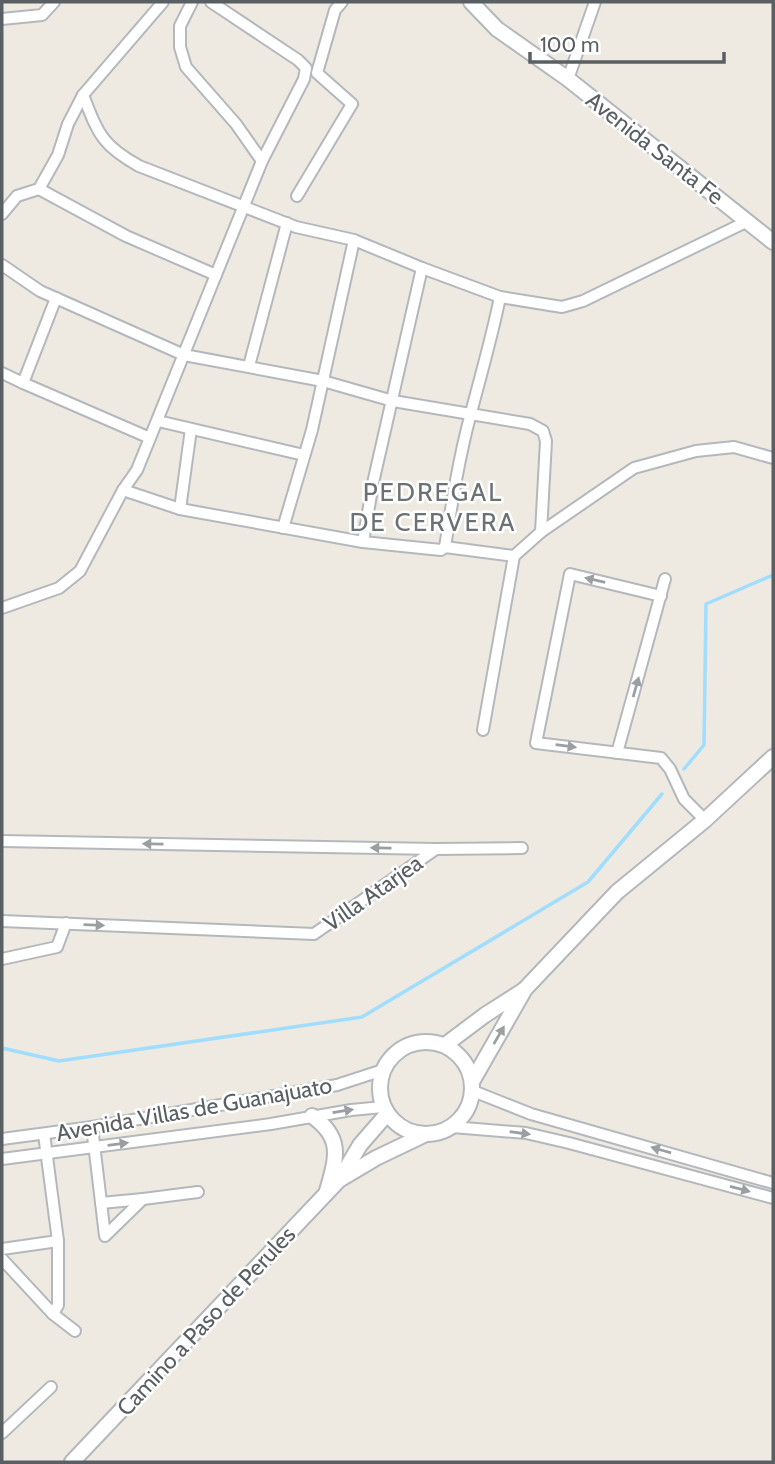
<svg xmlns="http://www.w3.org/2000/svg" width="775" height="1464" font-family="Cabin,sans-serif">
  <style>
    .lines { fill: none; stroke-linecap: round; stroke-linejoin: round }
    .stream { stroke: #a0ddff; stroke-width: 3.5 }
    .minor-casing { stroke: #b4b8bd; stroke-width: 14 }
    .tertiary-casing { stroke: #b4b8bd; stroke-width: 18 }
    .minor { stroke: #fff; stroke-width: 10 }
    .tertiary { stroke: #fff; stroke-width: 14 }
    .oneway { fill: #9c9fa1 }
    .labels { text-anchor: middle; stroke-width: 5; stroke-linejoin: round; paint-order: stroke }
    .street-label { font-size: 23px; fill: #5a5f63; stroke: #fff }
    .quarter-label { font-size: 26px; letter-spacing: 2px; fill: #6b7175; stroke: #fff }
  </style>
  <rect width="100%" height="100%" fill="#eeeae1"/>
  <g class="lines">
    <g class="stream">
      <polyline points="684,769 704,745 706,604 773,575"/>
      <polyline points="2,1048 59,1061 362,1017 588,882 662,794"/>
    </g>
    <g class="minor-casing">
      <g id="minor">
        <polyline points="192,2 180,26 180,47 186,67 236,124 262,161"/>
        <polyline points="2,19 42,15 54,2"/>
        <polyline points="568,79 595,2"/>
        <path d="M 83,95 C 98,133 101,145 139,166 L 296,227 L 354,240 L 422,268 L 500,297 L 562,307 L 583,301 L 748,221"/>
        <polyline points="39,189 126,236 216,275"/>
        <polyline points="297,196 352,104 317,73 335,10 342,2"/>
        <polyline points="2,214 17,196 39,189 58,155 68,124 83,95 163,2"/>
        <polyline points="2,265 40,291 184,355 323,381 393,401 530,424 543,431 546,441 541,532 514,556 483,730"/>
        <polyline points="56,298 23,383 150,438"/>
        <polyline points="249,366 287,223"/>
        <polyline points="2,373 23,383"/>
        <polyline points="158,421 304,455"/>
        <polyline points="123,490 180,509 363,542 441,550 445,547 514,556"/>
        <polyline points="180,509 191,429"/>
        <polyline points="283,528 312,430 354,240"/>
        <polyline points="541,532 634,468 696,451 734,447 773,458"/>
        <polyline points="363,542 373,483 422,268"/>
        <path d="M 445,547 C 452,502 459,457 471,413 C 481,374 492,337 500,297"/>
        <polyline points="661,596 570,574 536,743 661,758 670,769 684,799 705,820"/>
        <polyline points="2,608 59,588 80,571 123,490 137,470 262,161 304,79 306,68 298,60 211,2"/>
        <polyline points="617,753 665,579"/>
        <polyline points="2,841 436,849 314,934 2,921"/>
        <polyline points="436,849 522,848"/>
        <polyline points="2,959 57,947 66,923"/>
        <polyline points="473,1091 531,1114 773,1183"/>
        <polyline points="92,1127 105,1236 143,1199 198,1192"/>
        <polyline points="452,1127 526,1133 569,1143 773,1198"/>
        <polyline points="2,1139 92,1127 337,1085 383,1070"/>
        <polyline points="2,1159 271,1124 351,1110 383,1107"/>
        <polyline points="101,1203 143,1199"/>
        <polyline points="2,1249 58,1241"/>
        <polyline points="2,1259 53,1314 58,1305 58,1241 44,1134"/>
        <polyline points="53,1314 75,1331"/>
        <polyline points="2,1433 51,1387"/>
      </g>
    </g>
    <g class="tertiary-casing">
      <g id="tertiary">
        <polyline points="471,2 497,29 568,79 773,242"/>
        <circle cx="426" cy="1088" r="46"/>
        <polyline points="445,1045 485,1015 524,990"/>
        <polyline points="473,1080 525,989 617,892 705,820 773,757"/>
        <path d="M 312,1116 C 344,1138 336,1159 327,1191"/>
        <polyline points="340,1179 360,1145 387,1114"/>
        <polyline points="72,1462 339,1180 376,1158 424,1135"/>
      </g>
    </g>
    <use href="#minor" class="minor"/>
    <use href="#tertiary" class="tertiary"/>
  </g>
  <defs><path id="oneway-solid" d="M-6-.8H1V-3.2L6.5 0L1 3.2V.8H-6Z" transform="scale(1.75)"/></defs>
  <g class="oneway">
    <use href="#oneway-solid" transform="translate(595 580) rotate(-167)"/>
    <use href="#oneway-solid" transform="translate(636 687) rotate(-74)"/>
    <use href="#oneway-solid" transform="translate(566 746) rotate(7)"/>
    <use href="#oneway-solid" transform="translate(153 844) rotate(-179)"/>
    <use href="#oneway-solid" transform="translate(381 848) rotate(-179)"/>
    <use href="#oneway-solid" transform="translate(94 925) rotate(2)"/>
    <use href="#oneway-solid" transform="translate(499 1035) rotate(-60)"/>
    <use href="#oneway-solid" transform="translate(343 1111) rotate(-9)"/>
    <use href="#oneway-solid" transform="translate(520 1133) rotate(8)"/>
    <use href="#oneway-solid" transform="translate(118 1144) rotate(-7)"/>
    <use href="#oneway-solid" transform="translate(661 1150) rotate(-164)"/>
    <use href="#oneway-solid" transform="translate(740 1189) rotate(15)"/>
  </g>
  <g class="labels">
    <g class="street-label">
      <text transform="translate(655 148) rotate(38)" y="8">Avenida Santa Fe</text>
      <text transform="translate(373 893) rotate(-35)" y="8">Villa Atarjea</text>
      <text transform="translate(194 1109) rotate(-10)" y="8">Avenida Villas de Guanajuato</text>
      <text transform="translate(206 1321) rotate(-47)" y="8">Camino a Paso de Perules</text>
    </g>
    <g class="quarter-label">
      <text x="433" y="501">PEDREGAL<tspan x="433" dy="30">DE CERVERA</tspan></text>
    </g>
  </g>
  <rect width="775" height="1464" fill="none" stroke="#5a5f63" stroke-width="7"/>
  <path d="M530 52v10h194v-10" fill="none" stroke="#5a5f63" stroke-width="3.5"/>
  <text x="540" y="52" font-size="21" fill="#5a5f63" stroke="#ffffff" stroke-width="5" paint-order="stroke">100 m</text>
</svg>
